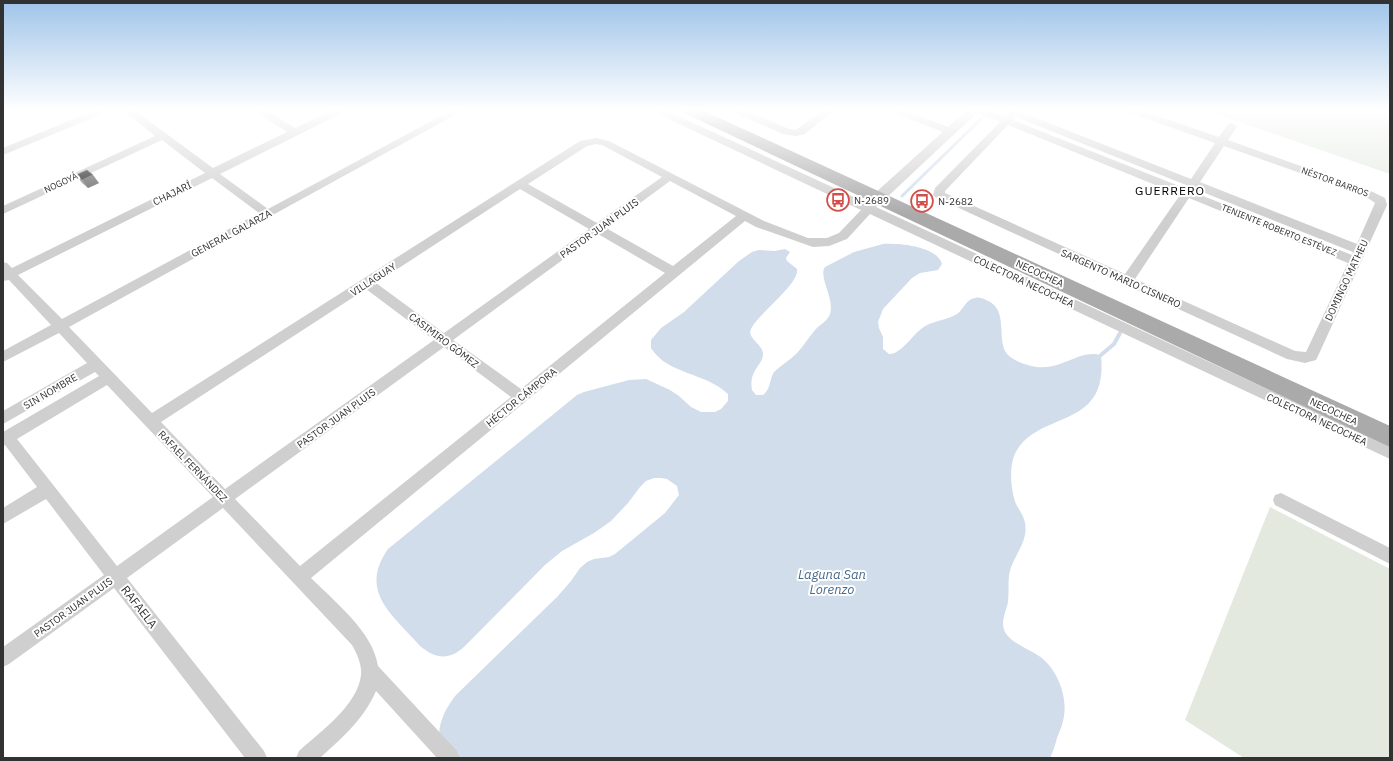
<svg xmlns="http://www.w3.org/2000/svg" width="1393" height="761" font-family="'IBM Plex Sans',sans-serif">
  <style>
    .green { fill: #e3e9df }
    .water { fill: #d1ddea }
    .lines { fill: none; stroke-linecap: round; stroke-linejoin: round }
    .stream-far1 { stroke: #d1ddea; stroke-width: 3 }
    .stream { stroke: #d1ddea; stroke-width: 4 }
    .minor { fill: #cfcfcf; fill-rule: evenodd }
    .tertiary { fill: #cfcfcf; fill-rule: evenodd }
    .primary { fill: #aaa; fill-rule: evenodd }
    .wall { fill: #8c8c8c }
    .shaded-wall { fill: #5e5e5e }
    .building { fill: #191919; stroke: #5e5e5e }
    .labels { text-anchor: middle; stroke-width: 4; stroke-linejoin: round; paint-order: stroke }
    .far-street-label { font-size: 9px; fill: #323232; stroke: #fff }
    .street-label { font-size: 10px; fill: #323232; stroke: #fff }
    .poi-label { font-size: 10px; fill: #323232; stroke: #fff; text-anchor: start }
    .quarter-label { font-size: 12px; letter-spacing: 1px; fill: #000; stroke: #fff }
    .near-street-label { font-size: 12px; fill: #323232; stroke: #fff }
    .near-water-label { font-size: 13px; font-style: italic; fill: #486a8b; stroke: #fff }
  </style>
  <rect width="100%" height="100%" fill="#fff"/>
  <g class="green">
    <polygon points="1205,110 1390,110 1390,174"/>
    <polygon points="1270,507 1390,569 1390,758 1244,758 1185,720"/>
  </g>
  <path class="water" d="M 883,244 C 898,243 937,246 942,264 L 938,270 L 920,273 L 912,278 L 883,309 L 878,322 L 879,328 L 883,337 L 883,349 L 889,354 C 900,355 912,336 921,329 C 932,320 946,321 957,314 C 964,309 966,299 975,298 C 978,297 983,298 986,300 C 1011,309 994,343 1009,356 C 1015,361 1023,364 1031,366 C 1061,373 1077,349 1101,355 C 1109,433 1035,408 1014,456 C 1009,469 1011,491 1016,504 C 1019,510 1024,516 1025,523 C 1029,542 1012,557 1009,575 C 1008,584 1009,593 1008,602 C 1006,612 1000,622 1005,632 C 1011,643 1029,649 1039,656 C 1058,669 1069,699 1063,721 C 1062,727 1059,732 1057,738 C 1055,745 1053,752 1050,758 L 457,758 L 439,734 C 440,719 447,706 456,695 L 557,597 L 571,581 L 580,568 L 587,562 L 594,559 L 609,557 L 615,554 L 665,513 L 679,495 L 677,486 L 667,479 L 661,478 L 654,478 L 646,481 L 640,487 L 628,503 L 611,521 L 594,533 L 562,551 L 545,565 L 465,646 C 450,660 437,660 420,646 C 393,615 358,592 388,549 L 577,395 L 584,392 L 629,380 L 646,379 L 670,390 L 679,396 L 691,407 L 701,412 L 715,412 L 721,409 L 728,401 L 728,394 C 705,372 668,375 651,348 L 651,340 L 661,328 L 684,312 L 739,261 L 752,252 L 759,250 L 775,251 L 785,249 L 790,252 L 786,258 L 787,261 L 797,269 C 800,283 760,313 752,327 C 745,338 761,342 763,353 C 764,365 748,370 752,390 L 756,395 L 763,395 C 771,389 769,380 774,372 C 781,365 789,361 796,354 C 803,347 808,338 815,330 C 820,324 827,322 830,314 C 835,299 818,276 825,267 L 854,252 Z"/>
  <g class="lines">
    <polyline class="stream-far1" points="902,196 985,115"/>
    <polyline class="stream" points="1101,355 1114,344 1120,333"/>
    <g class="minor">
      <polygon points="95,110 108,110 107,112 3,155 3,148"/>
      <path d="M 123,110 L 134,110 L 213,168 L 287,132 L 256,112 L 255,110 L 266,110 L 295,128 L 333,110 L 345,110 L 344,112 L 220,174 L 268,209 L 452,110 L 464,110 L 69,327 L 152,413 L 580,141 L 596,138 L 609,141 L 764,221 L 808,238 L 827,238 L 839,233 L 861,210 L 654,112 L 653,110 L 665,110 L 867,203 L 875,194 L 883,194 L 885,197 L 876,207 L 1390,446 L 1390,459 L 870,214 L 847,239 L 829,246 L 813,247 L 756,227 L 745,221 L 311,578 C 335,602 373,632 378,666 L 457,751 L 460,758 L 437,758 L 376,691 C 364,719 342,738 320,758 L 296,758 L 299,751 C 320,732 358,705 361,675 C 362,664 357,654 352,645 L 223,508 L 127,578 L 264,751 L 267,758 L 245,758 L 114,588 L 9,664 L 3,667 L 3,647 L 104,575 L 46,499 L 3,524 L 3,508 L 37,487 L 5,445 L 3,446 L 3,432 L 99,376 L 95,372 L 3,424 L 3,411 L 87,363 L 59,333 L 3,362 L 3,351 L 51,325 L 9,280 L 3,281 L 3,262 L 7,263 L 12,268 L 205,173 L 162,140 L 3,214 L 3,206 L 155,136 ZM 596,144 L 602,145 L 662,177 L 597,223 L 528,184 L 587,146 ZM 212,178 L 259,213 L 62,319 L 18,275 ZM 670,181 L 736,216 L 673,266 L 606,228 ZM 520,189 L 589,229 L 444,333 L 376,283 ZM 598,234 L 665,273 L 521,389 L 453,340 ZM 366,289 L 434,340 L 225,489 L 161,422 ZM 444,347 L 511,397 L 300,566 L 235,499 ZM 107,385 L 213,497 L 117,566 L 17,439 Z"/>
      <polygon points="732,110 744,110 789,129 796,130 823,110 834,110 805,134 796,136 783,134 733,112"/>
      <polygon points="890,110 903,110 954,129 955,131 954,133 946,133 891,112"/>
      <path d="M 975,110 L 988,110 L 1005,116 L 1008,114 L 1003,110 L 1022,110 L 1021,112 L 1191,179 L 1215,143 L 1128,112 L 1127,110 L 1140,110 L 1219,137 L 1228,124 L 1232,123 L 1237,126 L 1228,140 L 1373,192 L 1385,198 L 1387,205 L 1318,356 L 1316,360 L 1305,363 L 1287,359 L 935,197 L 933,195 L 935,188 L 1000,122 L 976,112 ZM 1016,117 L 1186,185 L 1184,188 L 1013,120 ZM 1008,125 L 1180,195 L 1125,274 L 945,193 L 945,191 ZM 1224,146 L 1365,196 L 1375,203 L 1357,244 L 1200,182 ZM 1195,189 L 1353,252 L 1352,255 L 1193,192 ZM 1189,198 L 1348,263 L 1306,352 L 1295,351 L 1135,279 Z"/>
      <polygon points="1281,493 1390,548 1390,564 1275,505 1273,500 1275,495"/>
    </g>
    <polygon class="tertiary" points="967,110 980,110 884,200 879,202 874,200 872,197 874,194"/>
    <polygon class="primary" points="682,110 702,110 1390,426 1390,447 684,113"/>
  </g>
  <polygon class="wall" points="76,175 99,183 88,188 82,183"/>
  <polygon class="shaded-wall" points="93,175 99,183 88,188 82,180"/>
  <polygon class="building" points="87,170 93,175 82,180 76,175"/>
  <linearGradient id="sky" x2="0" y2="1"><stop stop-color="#9fc4e9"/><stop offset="0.51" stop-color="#fff"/><stop offset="1" stop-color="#fff" stop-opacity="0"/></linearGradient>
  <rect width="1393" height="216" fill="url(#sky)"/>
  <defs>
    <g id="bus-ring" transform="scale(1.15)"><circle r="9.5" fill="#fff" stroke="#d24f4a" stroke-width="1.5"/><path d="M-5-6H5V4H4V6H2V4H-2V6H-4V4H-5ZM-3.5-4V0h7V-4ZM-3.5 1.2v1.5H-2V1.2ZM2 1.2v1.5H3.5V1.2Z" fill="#d24f4a"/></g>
  </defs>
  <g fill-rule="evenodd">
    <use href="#bus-ring" x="838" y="200"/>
    <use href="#bus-ring" x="922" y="201"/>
  </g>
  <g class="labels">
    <g class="far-street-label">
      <text transform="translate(1335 182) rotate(20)" y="3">NÉSTOR BARROS</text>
      <text transform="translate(61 183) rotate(-25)" y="3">NOGOYÁ</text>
      <text transform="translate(1279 230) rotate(22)" y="3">TENIENTE ROBERTO ESTÉVEZ</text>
    </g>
    <g class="street-label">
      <text transform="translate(172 193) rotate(-26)" y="4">CHAJARÍ</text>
      <text transform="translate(599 228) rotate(-36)" y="4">PASTOR JUAN PLUIS</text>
      <text transform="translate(231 233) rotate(-28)" y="4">GENERAL GALARZA</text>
      <text transform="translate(1040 273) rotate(25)" y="4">NECOCHEA</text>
      <text transform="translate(1121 278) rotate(24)" y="4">SARGENTO MARIO CISNERO</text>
      <text transform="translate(373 279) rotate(-33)" y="4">VILLAGUAY</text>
      <text transform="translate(1346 280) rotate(-65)" y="4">DOMINGO MATHEU</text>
      <text transform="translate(1024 281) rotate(25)" y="4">COLECTORA NECOCHEA</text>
      <text transform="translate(444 340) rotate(37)" y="4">CASIMIRO GÓMEZ</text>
      <text transform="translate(50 391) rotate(-30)" y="4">SIN NOMBRE</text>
      <text transform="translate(521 397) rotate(-39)" y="4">HÉCTOR CÁMPORA</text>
      <text transform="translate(1334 411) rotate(25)" y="4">NECOCHEA</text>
      <text transform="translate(336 418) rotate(-36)" y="4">PASTOR JUAN PLUIS</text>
      <text transform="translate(1317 419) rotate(25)" y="4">COLECTORA NECOCHEA</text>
      <text transform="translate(193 466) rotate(46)" y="4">RAFAEL FERNÁNDEZ</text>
      <text transform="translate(73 607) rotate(-36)" y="4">PASTOR JUAN PLUIS</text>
    </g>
    <g class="poi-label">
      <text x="854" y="204">N-2689</text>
      <text x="938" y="205">N-2682</text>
    </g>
    <g class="quarter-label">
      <text x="1170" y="195">GUERRERO</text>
    </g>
    <g class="near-street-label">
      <text transform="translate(139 607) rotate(52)" y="4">RAFAELA</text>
    </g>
    <g class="near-water-label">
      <text x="832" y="579">Laguna San<tspan x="832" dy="15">Lorenzo</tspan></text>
    </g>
  </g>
  <rect width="1393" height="761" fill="none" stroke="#323232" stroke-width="8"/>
</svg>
